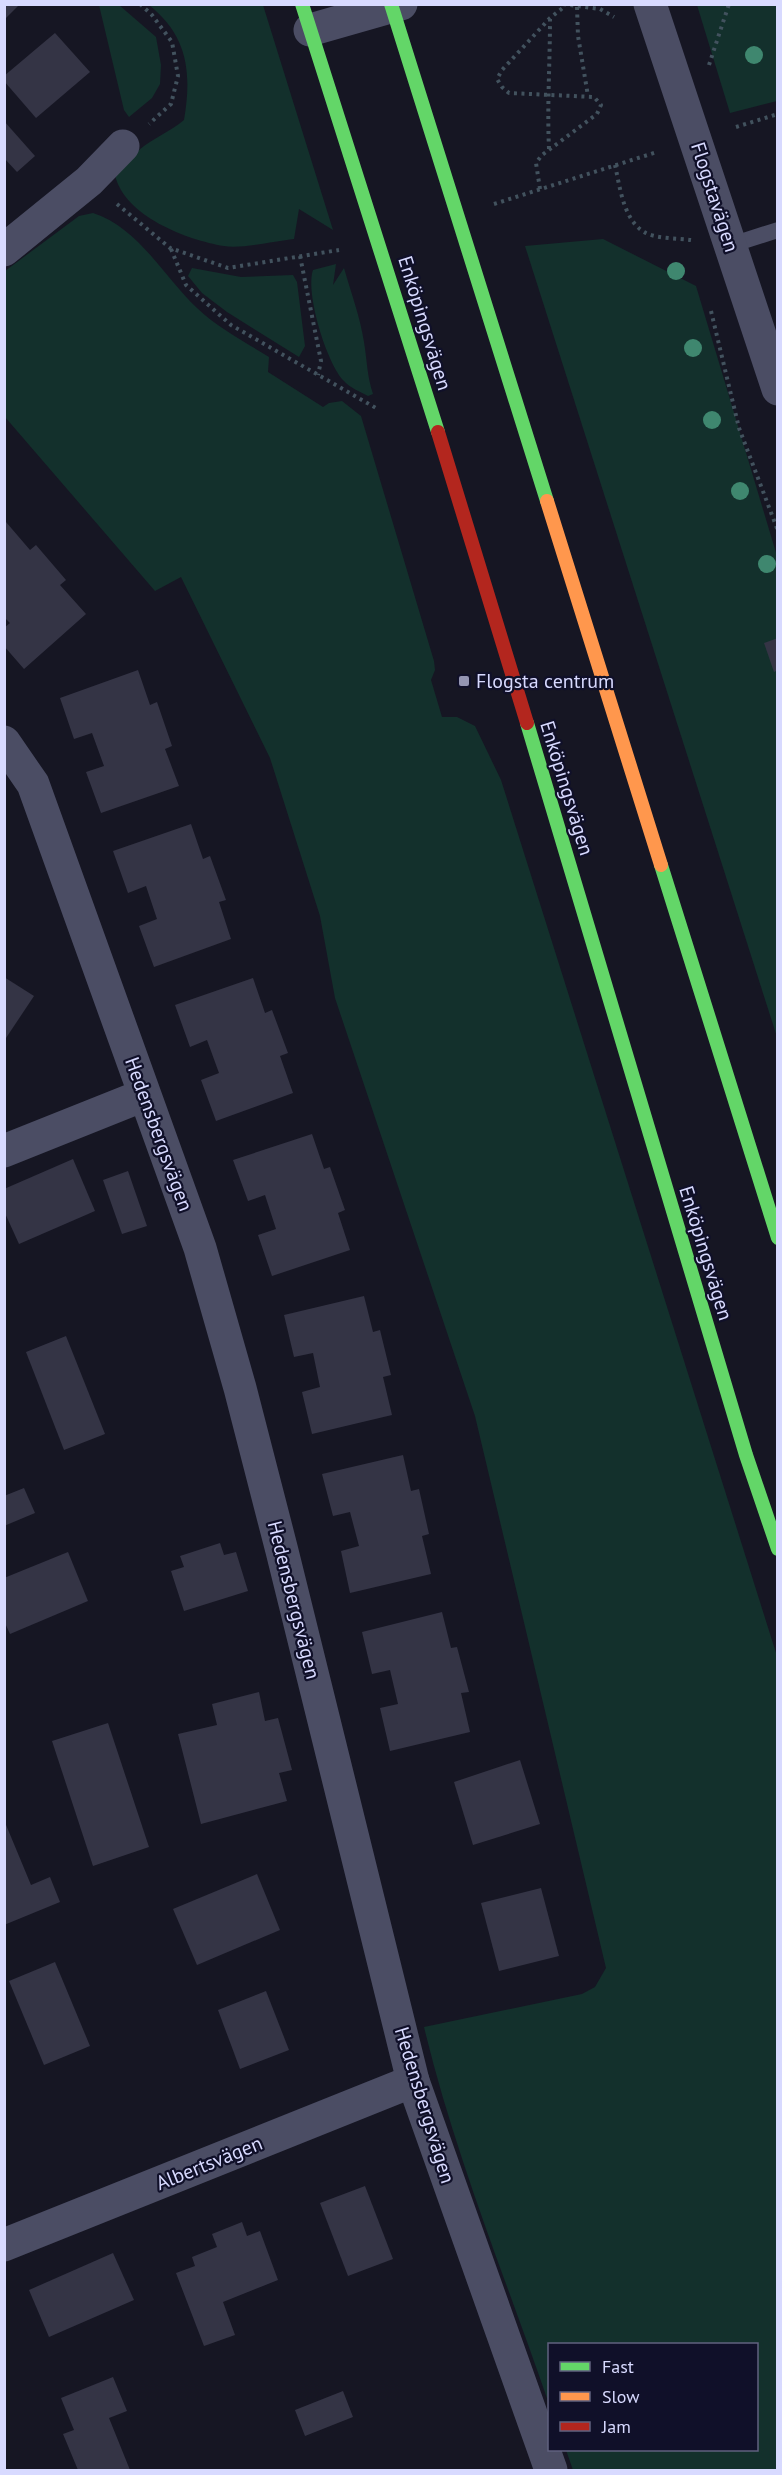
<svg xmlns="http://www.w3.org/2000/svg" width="782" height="2475" font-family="'PT Sans',sans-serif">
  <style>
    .green { fill: #13302c }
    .building { fill: #343445 }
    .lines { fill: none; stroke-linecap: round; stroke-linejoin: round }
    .path { stroke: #42525e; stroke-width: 4; stroke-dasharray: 3 4.5; stroke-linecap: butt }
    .lane { stroke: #4b4d64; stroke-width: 16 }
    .street { stroke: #4b4d64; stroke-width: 33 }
    .fast { stroke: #63d668; stroke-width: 14 }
    .slow { stroke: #ff974d; stroke-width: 14 }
    .jam { stroke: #b3261e; stroke-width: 14 }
    .tree { fill: #3f876f }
    .poi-dot { fill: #9495b2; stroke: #101029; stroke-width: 2 }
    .labels { text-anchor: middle; stroke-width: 4.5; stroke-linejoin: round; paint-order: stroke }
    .street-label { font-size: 20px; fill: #d8daff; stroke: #101029 }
    .poi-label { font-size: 20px; fill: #d8daff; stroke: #101029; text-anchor: start }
  </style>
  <rect width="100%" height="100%" fill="#161623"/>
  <g class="green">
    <polygon points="99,5 119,5 156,37 161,65 160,84 152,98 129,117 124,110"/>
    <path d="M 149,5 L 263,5 L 333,230 L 299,209 L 294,239 C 274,241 242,249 224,246 C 187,240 124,216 115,175 C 123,167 130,157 139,150 C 153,138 170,132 184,120 C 192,73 188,36 149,5 Z"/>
    <polygon points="697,5 777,5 777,101 730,113"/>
    <path d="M 93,213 C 139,228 164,277 197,308 C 218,328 245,342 269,357 L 268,372 L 323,407 L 329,403 L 342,401 L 361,416 L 434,661 L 435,670 L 431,680 L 442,717 L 457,717 L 475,726 L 501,780 L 777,1656 L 777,2470 L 573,2470 L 566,2450 L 756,2450 L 756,2344 L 550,2344 L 549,2404 C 506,2279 455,2156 424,2027 L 582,1994 L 595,1987 L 606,1968 L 475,1416 L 335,998 L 320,916 L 270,758 L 181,577 L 155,591 L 5,417 L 5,271 L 79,216 Z"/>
    <polygon points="603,239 696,286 777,556 777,1037 525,246"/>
    <path d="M 336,264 L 333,285 L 344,268 C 351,293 360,316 364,342 C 367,360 367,376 373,394 L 368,396 C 361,392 350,388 344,381 C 327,364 305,293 313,270 Z"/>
    <polygon points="192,268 241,277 293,275 297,282 305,346 299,357 227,312 202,293 188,276"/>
  </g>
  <g class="building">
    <polygon points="4,4 20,4 4,20"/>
    <polygon points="55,33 90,72 36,118 4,81 4,76"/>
    <polygon points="4,121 35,156 17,172 4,158"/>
    <polygon points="6,522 30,550 36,545 66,580 60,585 86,614 24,669 4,646 4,628 10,623 4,617"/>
    <polygon points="778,638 778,670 774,672 764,643"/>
    <polygon points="138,670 150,705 157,702 172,746 165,749 179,786 101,813 86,772 104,766 92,733 74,739 60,698"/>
    <polygon points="191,824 203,859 210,856 226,900 219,902 231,939 154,967 139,926 157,919 146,886 128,893 113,851"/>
    <polygon points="4,977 34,996 4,1041"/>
    <polygon points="253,978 265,1013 272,1010 288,1053 280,1056 293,1093 216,1121 201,1080 219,1073 207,1040 190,1047 175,1005"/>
    <polygon points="312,1134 324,1169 330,1167 345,1210 338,1213 350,1250 272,1276 258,1235 276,1229 265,1195 248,1201 233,1160"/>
    <polygon points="73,1159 95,1211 19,1244 4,1211 4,1189"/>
    <polygon points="128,1171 147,1226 122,1234 103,1180"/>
    <polygon points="364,1296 373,1332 380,1330 391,1375 383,1377 392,1415 312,1434 302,1392 320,1387 313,1353 294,1357 284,1315"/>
    <polygon points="66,1336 105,1434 64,1450 26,1352"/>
    <polygon points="403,1455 411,1491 419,1489 429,1534 422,1536 431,1574 350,1593 341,1551 359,1546 350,1512 333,1516 322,1474"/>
    <polygon points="24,1488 35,1513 4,1526 4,1496"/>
    <polygon points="220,1543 224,1555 236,1552 248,1591 184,1611 171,1571 184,1567 180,1556"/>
    <polygon points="68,1552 88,1601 10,1634 4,1621 4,1578"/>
    <polygon points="442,1612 451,1648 457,1647 469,1692 461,1693 470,1732 390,1751 380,1708 398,1704 390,1670 372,1674 362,1632"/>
    <polygon points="259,1692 265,1721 278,1718 292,1770 279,1773 287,1801 201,1824 178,1734 217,1725 212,1704"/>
    <polygon points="108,1723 149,1847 93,1866 52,1741"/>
    <polygon points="520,1760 540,1824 473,1845 454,1782"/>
    <polygon points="4,1820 31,1885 50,1877 60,1902 4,1925"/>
    <polygon points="257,1874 280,1930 197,1965 173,1909"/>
    <polygon points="541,1888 559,1956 499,1971 481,1903"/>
    <polygon points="55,1962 90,2046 44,2065 9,1981"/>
    <polygon points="266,1991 289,2050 240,2069 218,2010"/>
    <polygon points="365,2186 393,2259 348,2276 320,2203"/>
    <polygon points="242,2222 247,2236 260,2231 278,2280 223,2302 235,2335 204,2346 176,2273 195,2266 192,2257 217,2247 212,2234"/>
    <polygon points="113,2253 134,2300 49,2337 29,2290"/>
    <polygon points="113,2377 127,2411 109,2418 130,2470 78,2470 63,2434 74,2430 61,2398"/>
    <polygon points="343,2391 353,2417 305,2436 295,2410"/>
  </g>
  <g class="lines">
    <g class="path">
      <polyline points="140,4 152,15 172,42 178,76 171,104 149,124"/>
      <polyline points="563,4 600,9 614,17"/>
      <polyline points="577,7 578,36 588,96"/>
      <polyline points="709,65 729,4"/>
      <polyline points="736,127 778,114"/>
      <path d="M 549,149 C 547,105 550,63 550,19"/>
      <path d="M 615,165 C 620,187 623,219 644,232 C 656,239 677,238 691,240"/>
      <polyline points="540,189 536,163 542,155 597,114 601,105 594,97 509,93 502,87 497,79 502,70 550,18 564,7"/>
      <polyline points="117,204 170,248 228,268 339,250"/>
      <polyline points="494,204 657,152"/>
      <polyline points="171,249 186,285 231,325 376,408"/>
      <polyline points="300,256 321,361 318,375"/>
      <polyline points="711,311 739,428 778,531"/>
    </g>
    <polyline class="lane" points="731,245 778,230"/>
    <g class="street">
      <polyline points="650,4 778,389"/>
      <polyline points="310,30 401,4"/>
      <polyline points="4,250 89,181 123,146"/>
      <polyline points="4,742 33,784 200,1248 240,1388 282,1551 413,2081 551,2470"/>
      <polyline points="4,1151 144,1095"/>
      <polyline points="4,2245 413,2081"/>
    </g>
    <g class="fast">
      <polyline points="302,4 438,432"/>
      <polyline points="391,4 547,501"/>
      <polyline points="527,723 746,1455 778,1549"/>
      <polyline points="661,865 778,1238"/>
    </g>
    <polyline class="slow" points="547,501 661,865"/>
    <polyline class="jam" points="438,432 527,723"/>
  </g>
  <g class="tree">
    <circle cx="754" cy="55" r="9"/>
    <circle cx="676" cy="271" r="9"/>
    <circle cx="693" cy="348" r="9"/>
    <circle cx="712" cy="420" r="9"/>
    <circle cx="740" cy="491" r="9"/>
    <circle cx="767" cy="564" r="9"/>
  </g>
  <rect class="poi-dot" x="458" y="675" width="12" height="12" rx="3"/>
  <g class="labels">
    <g class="street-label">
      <text transform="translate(715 197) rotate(72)" y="7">Flogstavägen</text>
      <text transform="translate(425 323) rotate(73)" y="7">Enköpingsvägen</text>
      <text transform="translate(567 788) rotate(73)" y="7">Enköpingsvägen</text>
      <text transform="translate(159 1134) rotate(70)" y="7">Hedensbergsvägen</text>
      <text transform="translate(706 1253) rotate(73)" y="7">Enköpingsvägen</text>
      <text transform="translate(294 1600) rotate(76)" y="7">Hedensbergsvägen</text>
      <text transform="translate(425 2105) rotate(73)" y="7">Hedensbergsvägen</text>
      <text transform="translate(209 2163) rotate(-22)" y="7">Albertsvägen</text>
    </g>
    <g class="poi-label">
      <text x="476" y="688">Flogsta centrum</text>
    </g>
  </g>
  <rect width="782" height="2475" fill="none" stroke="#d8daff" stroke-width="12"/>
  <rect x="548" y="2343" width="210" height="108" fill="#101029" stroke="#60617f" stroke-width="1.5"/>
  <rect x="560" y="2362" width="30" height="9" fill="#63d668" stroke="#60617f" stroke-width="1.5"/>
  <text x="602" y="2373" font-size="18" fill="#d8daff">Fast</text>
  <rect x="560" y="2392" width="30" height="9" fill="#ff974d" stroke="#60617f" stroke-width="1.5"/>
  <text x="602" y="2403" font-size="18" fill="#d8daff">Slow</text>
  <rect x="560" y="2422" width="30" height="9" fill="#b3261e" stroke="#60617f" stroke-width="1.5"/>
  <text x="602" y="2433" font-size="18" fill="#d8daff">Jam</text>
</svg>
